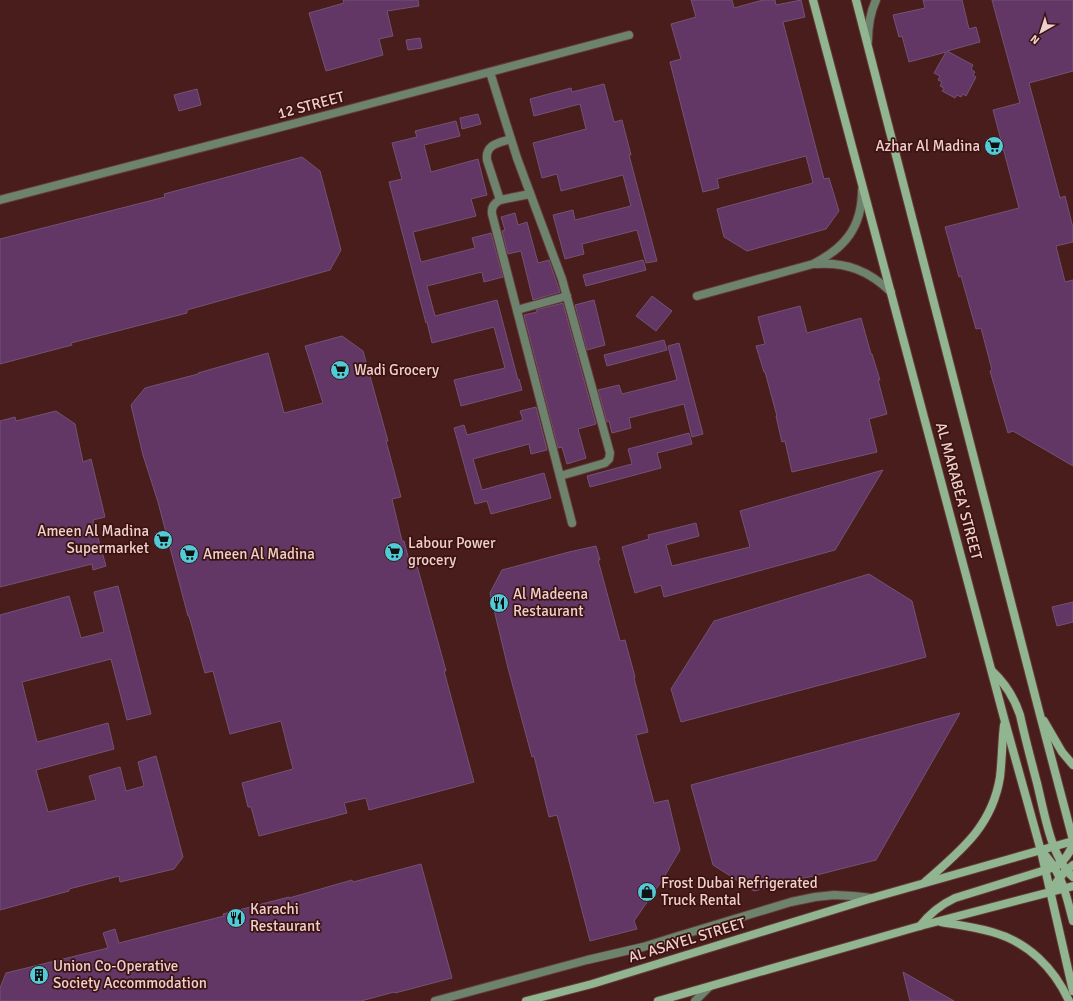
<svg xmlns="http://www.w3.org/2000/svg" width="1073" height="1001" font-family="Signika,sans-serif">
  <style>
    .building { fill: #623665; stroke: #735375 }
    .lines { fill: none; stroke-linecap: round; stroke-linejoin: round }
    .street-casing { stroke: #633a37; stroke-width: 10 }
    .secondary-casing { stroke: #633a37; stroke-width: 10 }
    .street { stroke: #6d836d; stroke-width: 8 }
    .secondary { stroke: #92b591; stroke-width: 8 }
    .labels { text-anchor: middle; stroke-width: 3.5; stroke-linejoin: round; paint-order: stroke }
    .street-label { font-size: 15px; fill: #eed0cd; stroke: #3d1312 }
    .poi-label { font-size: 15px; fill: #eed0cd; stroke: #3d1312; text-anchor: start }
  </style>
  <rect width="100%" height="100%" fill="#481d1b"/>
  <g class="building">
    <polygon points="343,0 418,0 419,6 387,11 393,36 379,39 383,55 326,71 309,13 344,3"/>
    <polygon points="691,0 732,0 734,8 763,0 775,0 776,5 801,0 805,17 783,22 824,179 829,178 839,211 826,229 747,251 724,237 717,209 813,183 806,156 717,179 719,188 703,192 670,62 681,59 671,24 696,17"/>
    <polygon points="923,0 962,0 969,29 976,27 980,42 947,51 973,65 971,69 975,72 973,75 976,77 966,96 963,94 961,97 957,95 955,98 942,91 944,88 940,86 942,82 938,80 940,76 934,73 946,52 909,62 902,36 899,37 893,15 925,8"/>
    <polygon points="992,0 1073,0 1073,71 1029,83 1060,198 1065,196 1073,228 1073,242 1056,246 1065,282 1073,280 1073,466 1013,431 1008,433 990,371 992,370 981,328 976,329 961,276 959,277 945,227 1019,208 993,110 1020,103"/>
    <polygon points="420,38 422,48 408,50 406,40"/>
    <polygon points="604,84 614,122 622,120 631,155 629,155 657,261 646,263 637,230 582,244 584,254 565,259 553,215 573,210 575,220 631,206 623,175 561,191 557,174 542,178 533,143 586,129 580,104 534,116 530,99 571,88 572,92"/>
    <polygon points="197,89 201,105 179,111 174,95"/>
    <polygon points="478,114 481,124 462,129 460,118"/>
    <polygon points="456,121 460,136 424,145 431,172 478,159 487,195 471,199 476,216 413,232 421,262 475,248 472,238 491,233 503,277 484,282 482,272 427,286 435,316 497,300 518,380 519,379 522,390 461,406 454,380 505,368 494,327 432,343 427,322 426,323 389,182 402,179 392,143 417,137 415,131"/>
    <polygon points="302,157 320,171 341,250 330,270 187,310 187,313 71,343 72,345 0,364 0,239 165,197 164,194"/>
    <polygon points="515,213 518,225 527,222 538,263 549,260 560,292 533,300 521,251 508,254 502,231 505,230 501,217"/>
    <polygon points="643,260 646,270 586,286 583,275"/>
    <polygon points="652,296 672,311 656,331 636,316"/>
    <polygon points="594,300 605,345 587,350 575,305"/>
    <polygon points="563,303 596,424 578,429 586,458 567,464 562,447 558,448 524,315 537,312 536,310"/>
    <polygon points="800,306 807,333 861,318 871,354 872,354 880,380 878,380 887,414 869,419 877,452 792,472 785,441 782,442 776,416 777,416 765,372 764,372 756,346 765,344 758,317"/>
    <polygon points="342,336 363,351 388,441 386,441 401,497 392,499 402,541 404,541 410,564 416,562 446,671 444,671 474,782 369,810 366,798 344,803 347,813 259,836 251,807 248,807 242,783 293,769 281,721 230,734 213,671 205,673 189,616 188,616 158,502 143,455 131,405 145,388 198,374 198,373 268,353 284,413 323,403 305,346"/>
    <polygon points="664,340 667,350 607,366 604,355"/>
    <polygon points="679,343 703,434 692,437 684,404 629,418 631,428 612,433 609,421 607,422 598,390 619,385 622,394 677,380 668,346"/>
    <polygon points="536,407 547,450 531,454 529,444 473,459 482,490 544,473 551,498 491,514 487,501 475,504 454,428 464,425 467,435 523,420 520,411"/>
    <polygon points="56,411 75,424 83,462 91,459 105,517 93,520 106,566 93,570 92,564 0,587 0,421 15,417 16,421"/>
    <polygon points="689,433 692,444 657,453 661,468 590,487 587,476 632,464 628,449"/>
    <polygon points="883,470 835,550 664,597 661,585 635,593 622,547 649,539 648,535 696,523 699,536 666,545 672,566 750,547 740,511"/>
    <polygon points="596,546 600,560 598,560 620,641 625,640 635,677 634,678 648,732 636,735 654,803 668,800 680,850 661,882 634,921 637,929 590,941 557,815 549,817 534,756 532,757 508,668 490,593 502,570 569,552"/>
    <polygon points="869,574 912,601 926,657 681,722 671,689 714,621"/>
    <polygon points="118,586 151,714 127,720 111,659 22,682 37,742 108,723 114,749 36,770 48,812 96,800 89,776 120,767 126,791 144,786 138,762 156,756 183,857 174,869 120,882 119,876 69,889 69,891 0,910 0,615 69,596 81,638 104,632 94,592"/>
    <polygon points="1073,602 1073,622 1057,626 1052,607"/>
    <polygon points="960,713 876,860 754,891 713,865 691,785"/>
    <polygon points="421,864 452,978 395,993 394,992 361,1001 0,1001 0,988 6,973 108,948 103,933 115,929 119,943 224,916 223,914 289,897 289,898 352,880 353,882"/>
    <polygon points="903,972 954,1001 910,1001"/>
  </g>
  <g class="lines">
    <g class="street-casing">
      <g id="street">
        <path d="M 868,41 C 868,27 870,13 876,0"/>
        <polyline points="490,72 499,101 517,158 562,279 610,453 609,459 605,463 560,476"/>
        <path d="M 530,194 L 500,200 C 494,203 491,207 492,214 L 572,523"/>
        <polyline points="0,200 331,114 629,35"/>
        <path d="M 500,200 L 487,160 C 485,144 499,143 511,139"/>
        <path d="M 816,264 C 847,262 869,271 891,292"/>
        <path d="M 697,296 L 813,264 C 845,248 862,227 862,190"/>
        <polyline points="517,310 567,296"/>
        <polyline points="435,1001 587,960 643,947 675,937 791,902 815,897 834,895 853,896 872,898"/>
        <polyline points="695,1001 709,987"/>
      </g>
    </g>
    <g class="secondary-casing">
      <g id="secondary">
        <polyline points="813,0 1004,718 1041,851 1073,991"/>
        <polyline points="856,0 1039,711 1073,840"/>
        <path d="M 992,671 C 1006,684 1014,697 1020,715 C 1025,738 1031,760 1037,783 C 1044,811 1051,858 1073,877"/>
        <polyline points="1044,721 1062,752 1073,765"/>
        <path d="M 1041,851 C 1062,871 1066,895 1073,921"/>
        <path d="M 925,882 C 960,851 992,827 1000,777 C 1002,760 1002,742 1004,725"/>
        <path d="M 1051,892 C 1056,881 1063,872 1073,865"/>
        <path d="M 941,922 C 958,925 975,927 992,932 C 1028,942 1054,968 1069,1001"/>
        <path d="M 920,926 C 930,913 940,905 955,898 L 1055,867 C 1064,861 1070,854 1073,843"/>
        <polyline points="526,1001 592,984 872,898 1073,841"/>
        <polyline points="658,1001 920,926 1073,886"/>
      </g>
    </g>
    <use href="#street" class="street"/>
    <use href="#secondary" class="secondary"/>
  </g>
  <defs>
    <g id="supermarket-disc" transform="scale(1)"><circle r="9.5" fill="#52cbd8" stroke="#3d1312"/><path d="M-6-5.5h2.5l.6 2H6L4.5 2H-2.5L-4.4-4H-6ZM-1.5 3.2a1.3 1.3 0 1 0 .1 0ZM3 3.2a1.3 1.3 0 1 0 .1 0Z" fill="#111"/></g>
    <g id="restaurant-disc" transform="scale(1)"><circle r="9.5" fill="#52cbd8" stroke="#3d1312"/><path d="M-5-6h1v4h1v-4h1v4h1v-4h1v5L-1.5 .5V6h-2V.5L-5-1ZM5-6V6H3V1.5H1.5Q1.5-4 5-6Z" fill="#111"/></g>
    <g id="shop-disc" transform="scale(1)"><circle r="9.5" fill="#52cbd8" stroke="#3d1312"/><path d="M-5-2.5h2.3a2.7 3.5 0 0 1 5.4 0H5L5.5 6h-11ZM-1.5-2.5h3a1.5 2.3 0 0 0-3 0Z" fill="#111"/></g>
    <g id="building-disc" transform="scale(1)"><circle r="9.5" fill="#52cbd8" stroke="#3d1312"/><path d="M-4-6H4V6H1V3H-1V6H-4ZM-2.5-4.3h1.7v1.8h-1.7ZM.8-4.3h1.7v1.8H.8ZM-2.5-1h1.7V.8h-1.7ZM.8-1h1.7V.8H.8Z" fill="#111"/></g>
  </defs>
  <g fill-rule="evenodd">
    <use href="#supermarket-disc" x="994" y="146"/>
    <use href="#supermarket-disc" x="340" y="370"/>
    <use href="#supermarket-disc" x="163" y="540"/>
    <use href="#supermarket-disc" x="394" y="552"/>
    <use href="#supermarket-disc" x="189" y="554"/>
    <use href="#restaurant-disc" x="499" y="603"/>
    <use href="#shop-disc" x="647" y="892"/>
    <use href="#restaurant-disc" x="236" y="918"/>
    <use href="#building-disc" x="39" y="975"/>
  </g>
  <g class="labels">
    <g class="street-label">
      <text transform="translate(311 105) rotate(-15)" y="5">12 STREET</text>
      <text transform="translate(959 491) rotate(75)" y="5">AL MARABEA' STREET</text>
      <text transform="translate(687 940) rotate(-17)" y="5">AL ASAYEL STREET</text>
    </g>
    <g class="poi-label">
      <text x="980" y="151" text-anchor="end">Azhar Al Madina</text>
      <text x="354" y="375">Wadi Grocery</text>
      <text x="149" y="536" text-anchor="end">Ameen Al Madina<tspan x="149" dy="17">Supermarket</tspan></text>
      <text x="408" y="548">Labour Power<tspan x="408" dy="17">grocery</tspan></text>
      <text x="203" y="559">Ameen Al Madina</text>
      <text x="513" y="599">Al Madeena<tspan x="513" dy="17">Restaurant</tspan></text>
      <text x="661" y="888">Frost Dubai Refrigerated<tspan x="661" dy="17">Truck Rental</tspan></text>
      <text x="250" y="914">Karachi<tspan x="250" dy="17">Restaurant</tspan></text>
      <text x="53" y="971">Union Co-Operative<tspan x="53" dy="17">Society Accommodation</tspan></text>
    </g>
  </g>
  <g transform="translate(1041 32) rotate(219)" stroke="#3d1312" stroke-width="3" paint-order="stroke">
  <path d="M0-3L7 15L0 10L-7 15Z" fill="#eed0cd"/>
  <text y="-6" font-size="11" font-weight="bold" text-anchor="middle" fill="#eed0cd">N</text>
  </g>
</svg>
